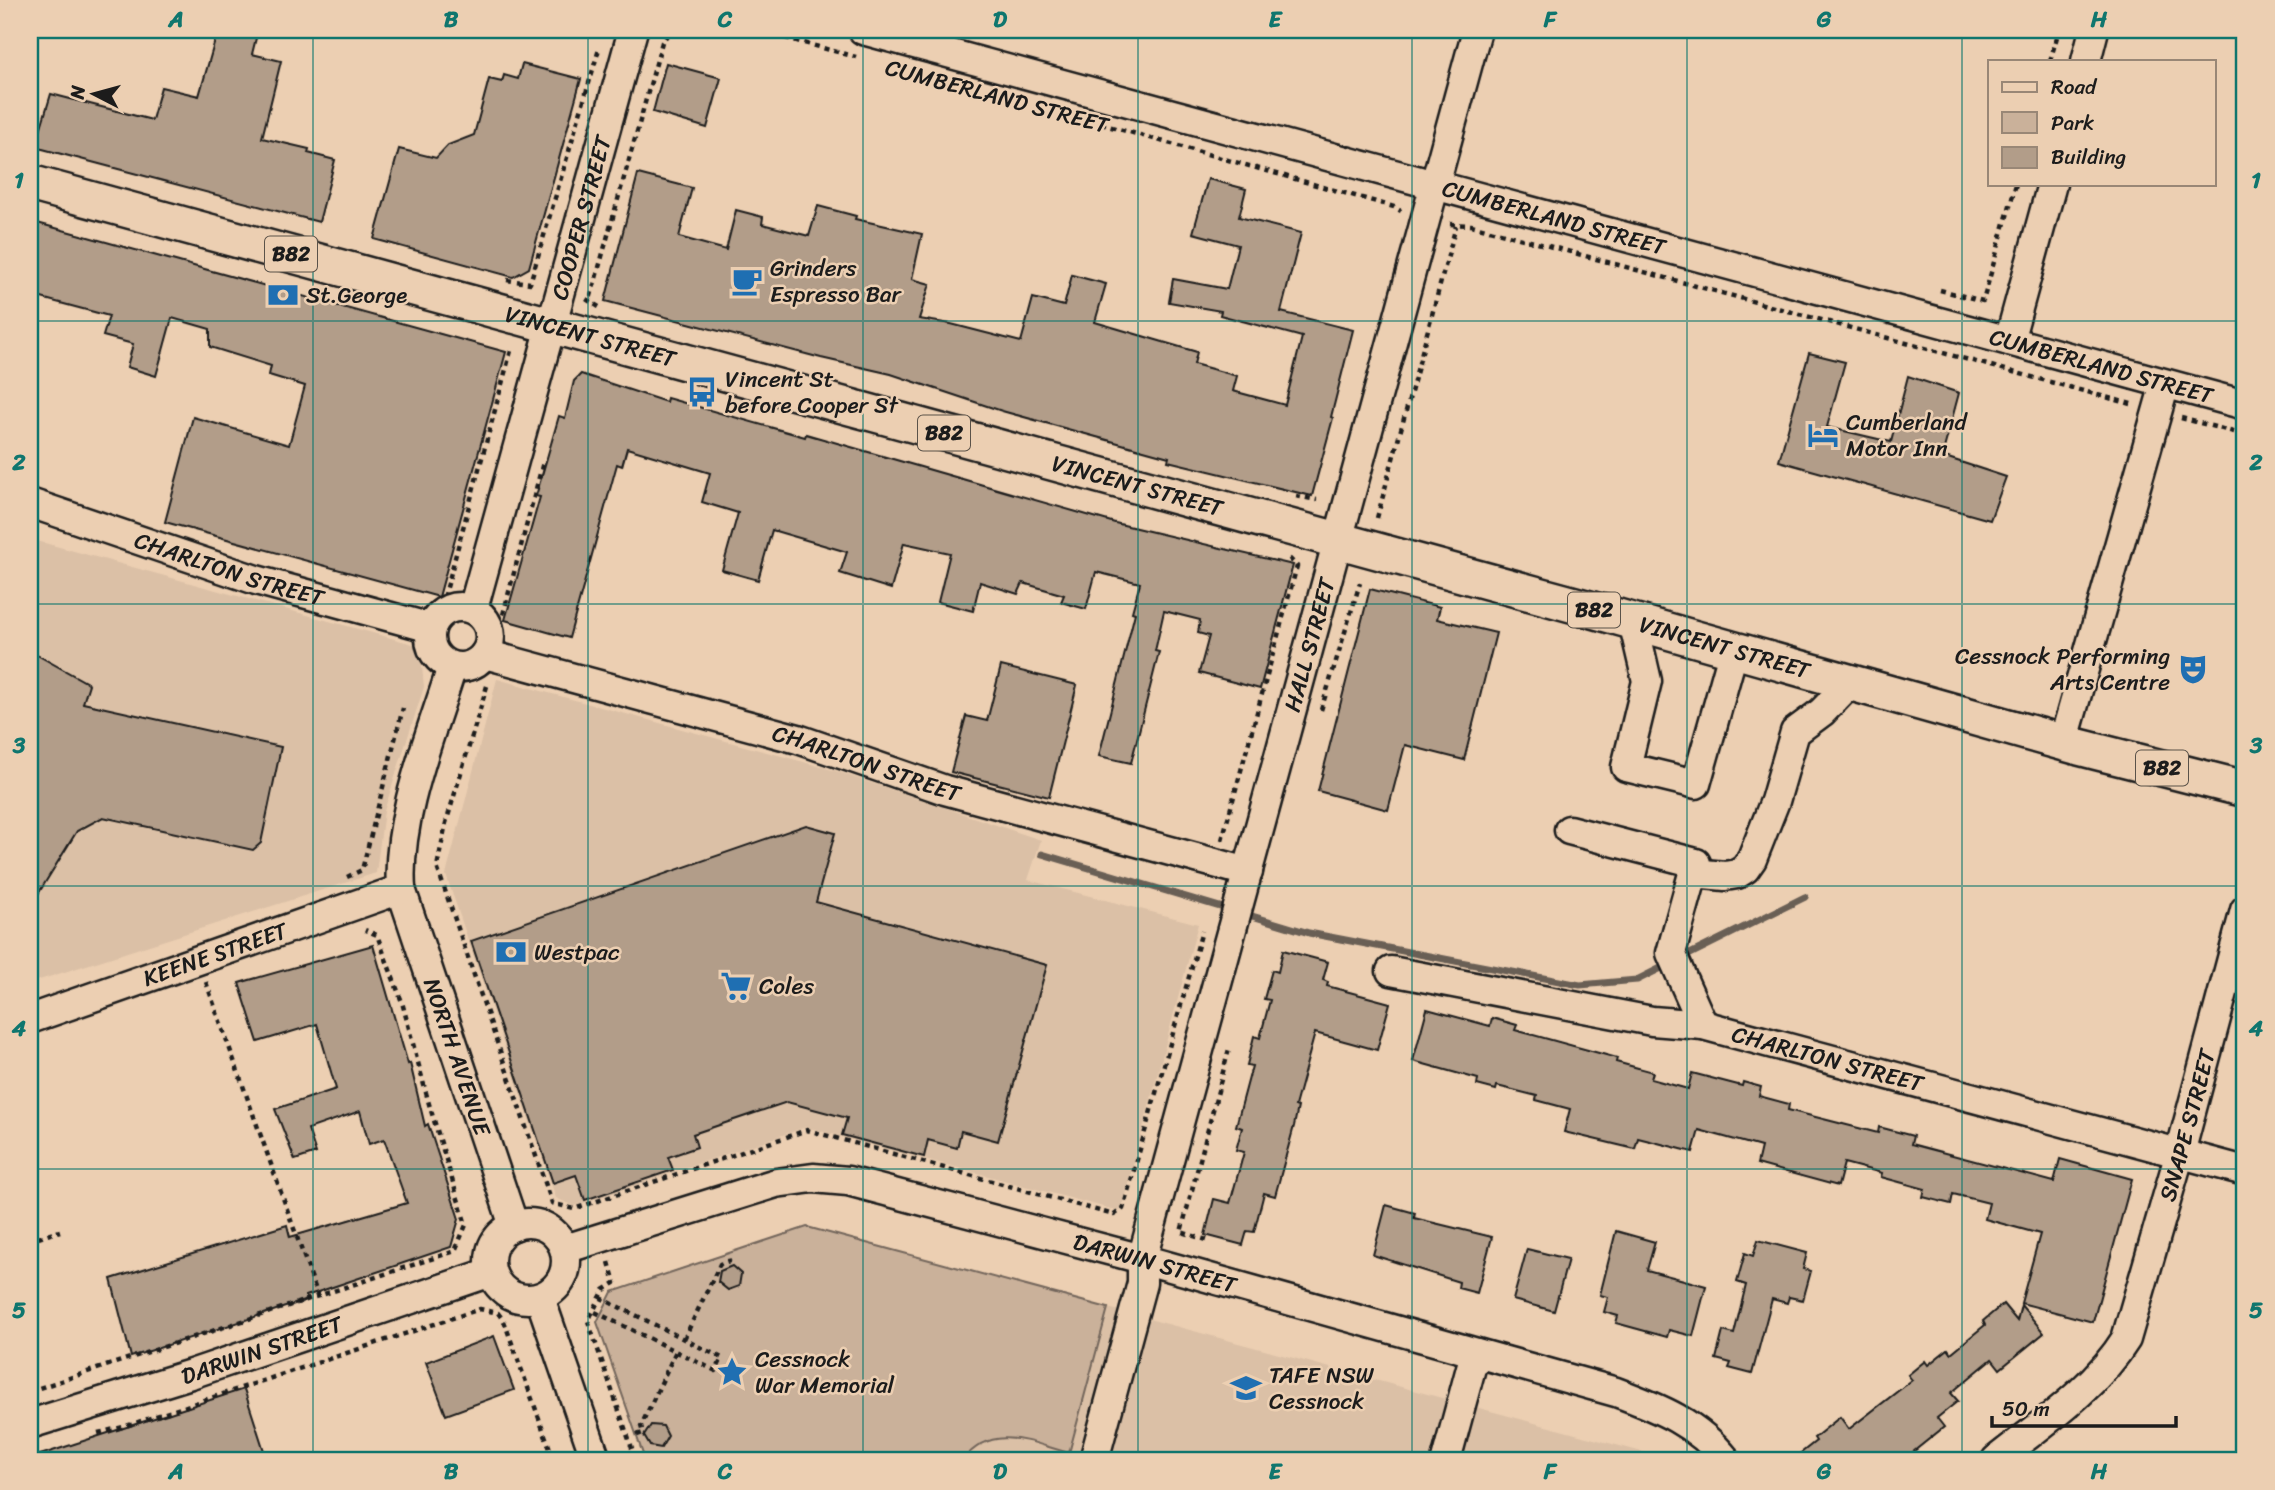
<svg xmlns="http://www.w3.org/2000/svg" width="2275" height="1490" font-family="Sriracha,sans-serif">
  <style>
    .built { fill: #dbc0a6 }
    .green { fill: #cab19a; stroke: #73665b; stroke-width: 2 }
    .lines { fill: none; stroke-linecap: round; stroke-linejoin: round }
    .stream { stroke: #695e54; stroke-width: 7 }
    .building { fill: #b29d89; stroke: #1c1c1c; stroke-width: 2 }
    .minor-casing { stroke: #1c1c1c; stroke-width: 33 }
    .major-casing { stroke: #1c1c1c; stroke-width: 40 }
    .path { stroke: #1c1c1c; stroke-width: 4.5; stroke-dasharray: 5 5; stroke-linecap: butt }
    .minor { stroke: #eccfb2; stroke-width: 28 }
    .major { stroke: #eccfb2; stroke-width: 35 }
    .grid { fill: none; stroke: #0f766e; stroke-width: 2; stroke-opacity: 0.55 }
    .labels { text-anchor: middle; stroke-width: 5; stroke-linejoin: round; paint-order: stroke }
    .shield { fill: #eccfb2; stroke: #5a5249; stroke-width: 2 }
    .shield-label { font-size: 21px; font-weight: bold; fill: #1c1c1c }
    .street-label { font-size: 23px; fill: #1c1c1c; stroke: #eccfb2 }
    .poi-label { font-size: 23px; fill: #1c1c1c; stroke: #eccfb2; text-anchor: start }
    .neatline { fill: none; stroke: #0f766e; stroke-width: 2.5 }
    .grid-label { font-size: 23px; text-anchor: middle; font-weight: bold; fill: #0f766e }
  </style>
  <rect width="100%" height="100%" fill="#eccfb2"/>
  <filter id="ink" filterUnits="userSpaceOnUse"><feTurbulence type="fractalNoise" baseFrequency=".0143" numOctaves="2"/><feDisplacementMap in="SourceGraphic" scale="14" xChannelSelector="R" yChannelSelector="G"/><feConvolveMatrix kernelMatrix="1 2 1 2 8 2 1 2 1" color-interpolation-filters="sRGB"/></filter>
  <g filter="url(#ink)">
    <g class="built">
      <polygon points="30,539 420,646 424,687 384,811 376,873 30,983"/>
      <polygon points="497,679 833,770 1041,840 1028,880 1198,924 1122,1206 1118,1211 806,1127 574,1206 556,1198 446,875"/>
      <polygon points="1108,1308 1657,1456 1661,1460 964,1460 978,1445 1000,1437 1011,1438 1069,1453"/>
    </g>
    <path class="green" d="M 807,1227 L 1108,1308 L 1069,1453 C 1031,1443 993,1422 963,1460 L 645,1460 L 597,1322 L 612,1292 Z"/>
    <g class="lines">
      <g class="stream">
        <polyline points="1042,854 1230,910"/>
        <polyline points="1242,913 1309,933 1580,985 1637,980 1669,964"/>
        <polyline points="1680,959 1805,897"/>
      </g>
    </g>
    <g class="building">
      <polygon points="218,30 258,30 252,54 281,61 262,138 309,149 308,153 335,160 319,222 35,147 51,94 152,120 161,87 199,96"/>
      <polygon points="666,63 721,78 707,128 653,112"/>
      <polygon points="522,64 581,79 529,268 513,277 374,239 399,149 436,158 448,145 474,135 489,79 502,82 504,75 518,79"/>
      <polygon points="638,174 692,188 679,237 726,250 736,210 763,217 762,224 809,236 818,206 856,216 855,219 922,234 912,279 930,284 919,319 951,324 1021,342 1033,298 1064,306 1072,275 1106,284 1095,322 1197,352 1194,364 1237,376 1233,391 1285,405 1302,337 1220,315 1221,311 1169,302 1173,279 1227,289 1238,245 1193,233 1208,179 1246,189 1239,217 1301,233 1281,312 1353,330 1331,417 1333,418 1312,496 1168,461 1169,457 1002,411 891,374 821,358 605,301"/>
      <polygon points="30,221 506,352 439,597 165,522 193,417 289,445 305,386 269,375 271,366 210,347 210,329 172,318 156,376 127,367 133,344 103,336 109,316 30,295"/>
      <polygon points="1809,353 1845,362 1827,427 1891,442 1908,376 1959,393 1942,456 2006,477 1990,520 1779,461"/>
      <polygon points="581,374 666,402 667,398 805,437 806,434 1115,523 1293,565 1260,689 1199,673 1209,636 1198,633 1200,620 1164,611 1155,651 1159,652 1131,763 1099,756 1135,613 1132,612 1140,583 1096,572 1086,609 1061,602 1064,595 1023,583 1018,594 980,582 973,611 938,602 950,553 904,543 891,589 840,573 847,552 772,530 758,580 722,570 738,513 702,502 710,473 627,448 622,466 617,464 569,638 505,620 540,497 536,496 559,416 565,418 574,381"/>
      <polygon points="1370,589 1440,607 1437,619 1496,633 1464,760 1405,745 1388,810 1318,791"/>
      <polygon points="30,651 89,684 83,703 281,747 261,843 253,850 103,817 77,831 30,907"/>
      <polygon points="1001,666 1077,685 1049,797 951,772 966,716 987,721"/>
      <polygon points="806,825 835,833 816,902 1047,965 998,1141 961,1131 957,1148 928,1140 924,1157 842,1135 847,1118 787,1102 693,1134 697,1147 668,1157 673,1170 585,1200 576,1175 553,1183 471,941"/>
      <polygon points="373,945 408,1064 410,1063 425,1126 428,1124 459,1219 451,1247 306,1296 307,1300 131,1357 111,1279 287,1225 290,1237 407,1203 384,1139 369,1144 360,1111 308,1129 316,1153 295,1160 275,1109 336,1089 317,1024 258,1042 239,983"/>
      <polygon points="1283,950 1328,962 1323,980 1328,982 1327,986 1390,1003 1377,1050 1315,1033 1295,1106 1298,1107 1294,1126 1275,1196 1264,1193 1254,1232 1247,1231 1243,1245 1205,1235 1214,1199 1230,1203 1244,1152 1236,1150 1242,1128 1236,1126 1252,1066 1247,1065 1254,1036 1260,1038 1270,1000 1264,999 1272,970 1278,972"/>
      <polygon points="1427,1009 1490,1026 1492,1018 1517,1025 1515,1030 1617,1058 1616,1062 1653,1072 1651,1079 1688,1089 1692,1073 1742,1086 1743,1082 1761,1087 1759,1096 1789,1104 1788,1110 1878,1133 1879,1127 1913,1136 1911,1144 2054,1182 2060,1159 2132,1179 2093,1322 2021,1303 2040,1234 1985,1219 1989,1203 1953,1194 1951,1204 1923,1197 1925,1189 1881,1177 1882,1173 1844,1163 1838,1186 1757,1164 1761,1147 1699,1130 1693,1152 1638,1138 1635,1149 1564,1132 1570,1109 1536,1100 1537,1096 1497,1086 1496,1090 1477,1085 1478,1079 1413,1061"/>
      <polygon points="1386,1205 1415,1213 1414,1218 1492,1237 1477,1293 1458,1288 1459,1282 1373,1255"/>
      <polygon points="1616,1231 1655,1242 1647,1270 1706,1286 1693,1336 1669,1330 1667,1337 1616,1323 1618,1316 1604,1312 1608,1297 1600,1295"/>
      <polygon points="1758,1240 1807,1253 1803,1269 1811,1271 1803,1300 1789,1297 1787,1303 1772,1299 1752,1374 1729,1368 1731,1363 1716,1359 1723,1331 1734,1334 1746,1285 1737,1282 1745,1253 1753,1256"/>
      <polygon points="1527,1249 1568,1259 1554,1311 1513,1300"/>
      <polygon points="732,1266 741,1274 739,1286 728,1290 718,1282 720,1271"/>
      <polygon points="2003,1304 2017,1321 2021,1305 2044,1333 2000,1369 1992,1359 1951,1393 1958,1401 1937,1418 1944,1427 1903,1460 1792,1460 1816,1441 1814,1438 1840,1417 1849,1429 1912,1380 1908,1375 1925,1361 1928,1365 1948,1349 1951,1353 1985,1325 1983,1321"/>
      <polygon points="494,1336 514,1390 446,1415 426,1362"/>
      <polygon points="244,1389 267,1460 37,1460 37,1456"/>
      <polygon points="651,1425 663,1426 668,1436 661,1448 650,1446 644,1436"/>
    </g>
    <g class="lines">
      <g class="minor-casing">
        <g id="minor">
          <path id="s1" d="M 863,30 L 2245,405"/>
          <polyline points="2086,61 2094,30"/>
          <polyline points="2009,341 2052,184"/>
          <path id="s2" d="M 30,503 L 256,580 L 431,628"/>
          <circle cx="460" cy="637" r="30"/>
          <path id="s3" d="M 473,609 L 633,30"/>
          <polyline points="1633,621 1647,681 1626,767 1696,784 1734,649"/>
          <path id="s4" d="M 485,654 L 798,739 L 945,790 L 1248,872"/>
          <path id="s5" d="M 452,667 C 431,735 396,817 401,889 L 514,1226"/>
          <polyline points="2063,743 2165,384"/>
          <polyline points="1569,830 1696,863 1671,953 1703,1025"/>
          <polyline points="1693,873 1725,876 1737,874 1745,869 1752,859 1775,801 1795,732 1822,712 1851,682"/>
          <path id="s6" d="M 1391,971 L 1652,1021 L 1703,1025 L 2245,1171"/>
          <path id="s7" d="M 30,1019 L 401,889"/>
          <circle cx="528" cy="1261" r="38"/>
          <path id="s8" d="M 565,1249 L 776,1183 L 813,1178 L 848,1181 L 1142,1259 L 1616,1392 C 1659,1408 1697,1423 1726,1460"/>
          <polyline points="540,1298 596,1460"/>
          <path id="s9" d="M 30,1424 L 191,1374 L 491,1272"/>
          <path id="s10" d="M 1094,1460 L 1142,1283 L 1142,1259 L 1477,30"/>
          <polyline points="1446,1460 1475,1353"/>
          <path id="s11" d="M 1996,1460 C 2041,1424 2095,1389 2126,1339 L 2180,1153 L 2245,910"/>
        </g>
      </g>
      <g class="major-casing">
        <g id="major">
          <path id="s12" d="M 30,183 L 1586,608 L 2079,747 L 2245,789"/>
        </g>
      </g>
      <g class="path">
        <polyline points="756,30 856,57"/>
        <polyline points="2050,61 2059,30"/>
        <polyline points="1101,124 1394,207 1401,211"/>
        <polyline points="1450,224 1471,225 2135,405"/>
        <polyline points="507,280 530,283 599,49"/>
        <polyline points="1940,290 1983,301 2016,184"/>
        <polyline points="599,307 586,299 591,296 662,42 671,30"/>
        <polyline points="2181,418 2245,435"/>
        <polyline points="1296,496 1317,500"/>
        <polyline points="1377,518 1456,226"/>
        <polyline points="438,601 443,602 512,347"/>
        <polyline points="503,630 499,630 543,462"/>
        <polyline points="487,686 446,823 437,867 552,1203 574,1209 807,1130 1114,1215 1123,1209 1202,931"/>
        <polyline points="1321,710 1360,583"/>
        <polyline points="1222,840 1297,566 1289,558"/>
        <polyline points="347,877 362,870 403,708"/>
        <polyline points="206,982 318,1296"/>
        <polyline points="38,1238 60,1231"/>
        <polyline points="1207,1240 1181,1232 1229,1049"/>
        <polyline points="609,1262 615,1283 604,1290 588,1321 636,1460"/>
        <polyline points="595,1312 716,1371 722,1358 601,1298"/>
        <polyline points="684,1339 720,1264 729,1261 728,1255"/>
        <polyline points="30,1391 455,1251 466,1225 429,1104 402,1002 377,935 365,930"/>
        <polyline points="98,1433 123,1427 480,1309 498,1313 504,1321 554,1460"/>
        <polyline points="637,1435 643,1433 641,1426 676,1351"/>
      </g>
      <use href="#minor" class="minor"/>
      <use href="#major" class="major"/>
    </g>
  </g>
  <path class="grid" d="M 313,30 L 313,1460M 588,30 L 588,1460M 863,30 L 863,1460M 1138,30 L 1138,1460M 1412,30 L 1412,1460M 1687,30 L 1687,1460M 1962,30 L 1962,1460M 30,321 L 2245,321M 30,604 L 2245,604M 30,886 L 2245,886M 30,1169 L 2245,1169"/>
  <defs>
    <g id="cafe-bare" transform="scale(2.415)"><path d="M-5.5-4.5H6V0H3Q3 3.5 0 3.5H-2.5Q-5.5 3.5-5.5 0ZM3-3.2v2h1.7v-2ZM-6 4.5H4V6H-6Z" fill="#1f6fb2" stroke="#eccfb2" stroke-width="2.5" paint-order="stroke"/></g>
    <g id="bank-bare" transform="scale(2.415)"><path d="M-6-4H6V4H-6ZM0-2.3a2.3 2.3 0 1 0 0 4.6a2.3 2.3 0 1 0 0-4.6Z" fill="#1f6fb2" stroke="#eccfb2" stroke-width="2.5" paint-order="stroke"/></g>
    <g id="bus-bare" transform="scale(2.415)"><path d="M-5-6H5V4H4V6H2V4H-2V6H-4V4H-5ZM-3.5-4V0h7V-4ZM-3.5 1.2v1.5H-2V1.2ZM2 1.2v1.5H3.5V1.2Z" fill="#1f6fb2" stroke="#eccfb2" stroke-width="2.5" paint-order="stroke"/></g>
    <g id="hotel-bare" transform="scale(2.415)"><path d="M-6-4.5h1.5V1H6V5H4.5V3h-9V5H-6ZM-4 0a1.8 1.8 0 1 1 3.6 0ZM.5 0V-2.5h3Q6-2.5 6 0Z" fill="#1f6fb2" stroke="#eccfb2" stroke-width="2.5" paint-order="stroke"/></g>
    <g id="theatre-bare" transform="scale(2.415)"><path d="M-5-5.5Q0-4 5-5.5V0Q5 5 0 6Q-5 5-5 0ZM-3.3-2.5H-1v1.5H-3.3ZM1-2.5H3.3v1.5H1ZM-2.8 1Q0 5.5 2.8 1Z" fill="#1f6fb2" stroke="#eccfb2" stroke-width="2.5" paint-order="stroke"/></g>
    <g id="supermarket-bare" transform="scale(2.415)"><path d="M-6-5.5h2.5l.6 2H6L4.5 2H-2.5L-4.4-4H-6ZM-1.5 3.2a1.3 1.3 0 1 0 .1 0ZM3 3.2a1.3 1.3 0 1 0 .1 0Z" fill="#1f6fb2" stroke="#eccfb2" stroke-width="2.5" paint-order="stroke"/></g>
    <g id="sight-bare" transform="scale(2.415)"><path d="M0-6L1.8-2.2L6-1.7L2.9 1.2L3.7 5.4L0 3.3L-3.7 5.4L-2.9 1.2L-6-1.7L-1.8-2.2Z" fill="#1f6fb2" stroke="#eccfb2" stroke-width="2.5" paint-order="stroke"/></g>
    <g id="university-bare" transform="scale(2.415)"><path d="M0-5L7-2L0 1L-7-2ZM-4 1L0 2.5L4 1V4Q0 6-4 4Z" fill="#1f6fb2" stroke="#eccfb2" stroke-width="2.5" paint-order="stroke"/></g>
  </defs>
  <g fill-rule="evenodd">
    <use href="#cafe-bare" x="747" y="281"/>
    <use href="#bank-bare" x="283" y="295"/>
    <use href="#bus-bare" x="702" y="392"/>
    <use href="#hotel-bare" x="1823" y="435"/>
    <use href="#theatre-bare" x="2193" y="669"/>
    <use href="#bank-bare" x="511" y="952"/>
    <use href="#supermarket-bare" x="736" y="986"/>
    <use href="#sight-bare" x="732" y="1372"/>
    <use href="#university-bare" x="1246" y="1388"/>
  </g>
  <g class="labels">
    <g class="shield">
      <rect x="265" y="236.5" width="52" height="35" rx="5"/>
      <rect x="918" y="415.5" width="52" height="35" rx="5"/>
      <rect x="1568" y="592.5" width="52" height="35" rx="5"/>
      <rect x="2136" y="750.5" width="52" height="35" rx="5"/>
    </g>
    <g class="shield-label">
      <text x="291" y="261">B82</text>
      <text x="944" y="440">B82</text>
      <text x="1594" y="617">B82</text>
      <text x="2162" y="775">B82</text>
    </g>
    <g class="street-label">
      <text transform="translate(997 96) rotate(15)" y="8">CUMBERLAND STREET</text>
      <text dy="8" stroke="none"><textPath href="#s1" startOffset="716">CUMBERLAND STREET</textPath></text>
      <text dy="8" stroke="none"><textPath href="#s3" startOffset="406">COOPER STREET</textPath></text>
      <text dy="8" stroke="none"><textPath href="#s12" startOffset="581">VINCENT STREET</textPath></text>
      <text dy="8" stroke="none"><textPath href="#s1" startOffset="1283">CUMBERLAND STREET</textPath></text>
      <text dy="8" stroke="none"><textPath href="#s12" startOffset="1148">VINCENT STREET</textPath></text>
      <text dy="8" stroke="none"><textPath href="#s2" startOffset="210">CHARLTON STREET</textPath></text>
      <text dy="8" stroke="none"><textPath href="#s10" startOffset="844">HALL STREET</textPath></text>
      <text dy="8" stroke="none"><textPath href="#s12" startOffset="1757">VINCENT STREET</textPath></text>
      <text dy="8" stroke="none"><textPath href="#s4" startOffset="397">CHARLTON STREET</textPath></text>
      <text dy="8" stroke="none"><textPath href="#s7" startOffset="196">KEENE STREET</textPath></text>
      <text dy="8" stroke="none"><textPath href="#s5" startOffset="406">NORTH AVENUE</textPath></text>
      <text dy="8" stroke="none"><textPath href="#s6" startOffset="446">CHARLTON STREET</textPath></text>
      <text dy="8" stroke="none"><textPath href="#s11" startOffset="401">SNAPE STREET</textPath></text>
      <text dy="8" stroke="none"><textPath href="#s8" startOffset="611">DARWIN STREET</textPath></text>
      <text dy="8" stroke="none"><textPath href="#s9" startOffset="243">DARWIN STREET</textPath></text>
    </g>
    <g class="poi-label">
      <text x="770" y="276">Grinders<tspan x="770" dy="26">Espresso Bar</tspan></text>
      <text x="306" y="303">St.George</text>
      <text x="725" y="387">Vincent St<tspan x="725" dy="26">before Cooper St</tspan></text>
      <text x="1846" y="430">Cumberland<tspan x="1846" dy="26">Motor Inn</tspan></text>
      <text x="2170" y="664" text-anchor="end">Cessnock Performing<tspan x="2170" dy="26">Arts Centre</tspan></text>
      <text x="534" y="960">Westpac</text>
      <text x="759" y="994">Coles</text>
      <text x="755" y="1367">Cessnock<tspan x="755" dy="26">War Memorial</tspan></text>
      <text x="1269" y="1383">TAFE NSW<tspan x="1269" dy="26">Cessnock</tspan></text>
    </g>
  </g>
  <rect width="2275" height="1490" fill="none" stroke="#eccfb2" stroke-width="77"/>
  <rect x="1988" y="60" width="228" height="126" fill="#eccfb2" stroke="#998776" stroke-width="2"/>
  <rect x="2002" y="82" width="35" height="10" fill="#eccfb2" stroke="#998776" stroke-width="2"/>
  <text x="2051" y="94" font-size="21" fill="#1c1c1c">Road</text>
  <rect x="2002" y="112" width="35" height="21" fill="#cab19a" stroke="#998776" stroke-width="2"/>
  <text x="2051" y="130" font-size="21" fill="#1c1c1c">Park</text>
  <rect x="2002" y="147" width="35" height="21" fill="#b29d89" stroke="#998776" stroke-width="2"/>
  <text x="2051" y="164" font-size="21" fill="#1c1c1c">Building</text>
  <g transform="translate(94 94) rotate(276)" stroke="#eccfb2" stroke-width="5" paint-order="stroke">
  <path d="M0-5L12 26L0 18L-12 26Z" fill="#1c1c1c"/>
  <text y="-10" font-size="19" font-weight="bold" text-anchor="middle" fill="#1c1c1c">N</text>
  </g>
  <path d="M1992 1416v10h184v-10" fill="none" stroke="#1c1c1c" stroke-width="3.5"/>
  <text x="2002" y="1416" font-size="21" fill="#1c1c1c" stroke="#eccfb2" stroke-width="5" paint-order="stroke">50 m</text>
  <rect x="38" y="38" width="2198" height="1414" class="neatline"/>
  <g class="grid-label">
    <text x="176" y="27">A</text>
    <text x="451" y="27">B</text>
    <text x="725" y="27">C</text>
    <text x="1000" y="27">D</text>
    <text x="1275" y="27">E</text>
    <text x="1550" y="27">F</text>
    <text x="1824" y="27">G</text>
    <text x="2099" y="27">H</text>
    <text x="19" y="188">1</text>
    <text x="2256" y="188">1</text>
    <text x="19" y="470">2</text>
    <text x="2256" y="470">2</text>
    <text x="19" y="753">3</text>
    <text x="2256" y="753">3</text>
    <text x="19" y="1036">4</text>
    <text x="2256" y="1036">4</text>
    <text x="19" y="1318">5</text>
    <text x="2256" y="1318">5</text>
    <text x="176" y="1479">A</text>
    <text x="451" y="1479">B</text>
    <text x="725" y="1479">C</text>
    <text x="1000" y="1479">D</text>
    <text x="1275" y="1479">E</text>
    <text x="1550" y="1479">F</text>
    <text x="1824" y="1479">G</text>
    <text x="2099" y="1479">H</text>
  </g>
</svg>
